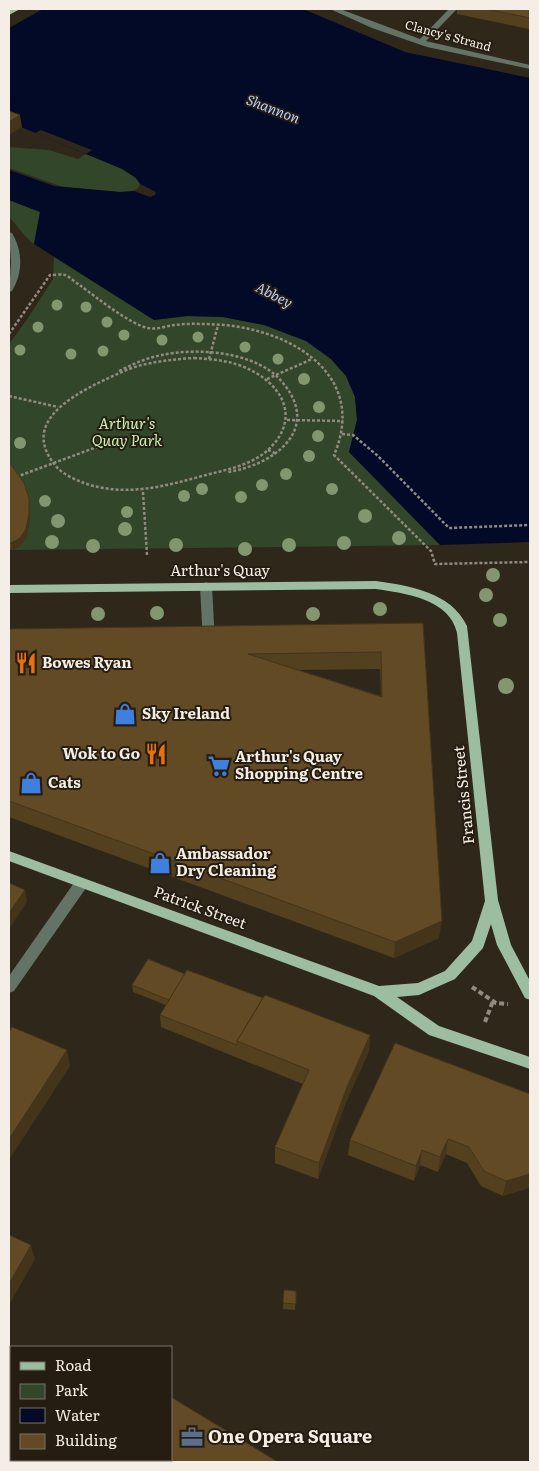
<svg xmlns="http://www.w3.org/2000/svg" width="539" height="1471" font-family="Literata,serif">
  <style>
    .green { fill: #32462a }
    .water { fill: #020a27 }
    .pier { fill: #30271b }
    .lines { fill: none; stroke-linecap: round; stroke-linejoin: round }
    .path-far1 { stroke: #928a80; stroke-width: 2.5; stroke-dasharray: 3 2; stroke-linecap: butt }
    .path { stroke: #928a80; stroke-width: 4; stroke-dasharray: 5 3; stroke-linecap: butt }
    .minor { fill: #637365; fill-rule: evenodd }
    .major { fill: #9dbda0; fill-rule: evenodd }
    .tree { fill: #82966f }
    .wall { fill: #53401f; fill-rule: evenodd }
    .shaded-wall { fill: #443419 }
    .building { fill: #614a24; stroke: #443419; fill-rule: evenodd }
    .labels { text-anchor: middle; stroke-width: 4; stroke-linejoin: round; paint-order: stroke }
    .far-street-label { font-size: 12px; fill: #f5eee6; stroke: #261d12 }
    .far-water-label { font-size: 14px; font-style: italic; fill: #b6ceff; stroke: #261d12 }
    .park-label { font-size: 15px; font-style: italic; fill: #c6f1b4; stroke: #261d12 }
    .street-label { font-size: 15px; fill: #f5eee6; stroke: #261d12 }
    .poi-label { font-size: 15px; font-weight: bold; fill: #f5eee6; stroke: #261d12; text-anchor: start }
    .near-poi-label { font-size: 18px; font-weight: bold; fill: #f5eee6; stroke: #261d12; text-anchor: start }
  </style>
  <rect width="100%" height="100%" fill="#30271b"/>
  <g class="green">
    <path d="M 9,147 L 49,150 L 78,159 L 86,154 C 104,161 130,167 140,184 L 138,188 L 134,191 L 120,192 L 63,187 L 9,168 Z"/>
    <path d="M 9,200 L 40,212 L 34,244 C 23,236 19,227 9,217 Z"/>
    <polygon points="54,257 154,320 187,316 223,317 264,325 306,341 331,359 346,376 355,397 357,420 349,452 440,545 12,550 21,545 27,536 30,520 30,505 25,490 9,469 9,344 28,318 53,279"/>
  </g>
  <polygon class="water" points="9,9 303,9 405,52 530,78 530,542 440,545 349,452 357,420 355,397 346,376 331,359 306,341 264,325 223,317 187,316 154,320 34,244 40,212 9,200 9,170 54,186 120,192 134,191 150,197 155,195 156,192 140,184 136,178 122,169 9,122"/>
  <g class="pier">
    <polygon points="9,9 43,9 9,28"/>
    <polygon points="41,130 92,150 86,154 35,133"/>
  </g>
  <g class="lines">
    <g class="path-far1">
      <path d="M 9,334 L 50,275 C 54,275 61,274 65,275 C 70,277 76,283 81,286 C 96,297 131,325 148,328 C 157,330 166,326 174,325 C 190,323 207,324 224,325 C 293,331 368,376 334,455 L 431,551 L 435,564 L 530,562"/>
      <path d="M 194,358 C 209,359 224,360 239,365 C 278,379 305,415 268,450 C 250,466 225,470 202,476 C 162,487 125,497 84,483 C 74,479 62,474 55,465 C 23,426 65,400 96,384 C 111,377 126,369 142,365 C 159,361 176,359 194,358 Z"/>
      <polyline points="209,359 218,325"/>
      <path d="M 119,371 C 133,364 146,358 162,355 C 198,347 259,352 283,383 C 322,430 273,465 228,472"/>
      <polyline points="267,379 312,359"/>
      <polyline points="9,396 58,407"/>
      <polyline points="287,420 343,421"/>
      <polyline points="342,434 353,435 378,456 449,528 530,525"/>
      <polyline points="268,450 277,454"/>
      <polyline points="16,477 121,438"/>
      <polyline points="143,492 147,555"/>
    </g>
    <g class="path">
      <polyline points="472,987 496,1003 508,1004"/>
      <polyline points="485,1022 493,1001"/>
    </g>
    <g class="minor">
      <polygon points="330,9 340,9 420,39 449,9 457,9 426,41 530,65 530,69 427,47 372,28"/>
      <path d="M 9,232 L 12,233 C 23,251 23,273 12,291 L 9,292 L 11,262 Z"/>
      <polygon points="206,582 212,586 215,643 209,647 203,643 200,586"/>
      <polygon points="81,879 86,880 88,884 86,888 14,991 9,993 9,976 76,880"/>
    </g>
    <g class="major">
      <polygon points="11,9 20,9 9,15 9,10"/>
      <path d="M 376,581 C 410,586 451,592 467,626 L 498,900 L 511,945 L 530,981 L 530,1000 L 525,998 L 497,945 L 491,924 L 483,948 L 455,979 L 419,995 L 397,997 L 439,1026 L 530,1057 L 530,1069 L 429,1035 L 374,996 L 9,861 L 9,851 L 379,986 L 418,983 L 445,971 L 472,941 L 485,901 L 457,633 C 450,599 404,593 376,589 L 9,593 L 9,585 Z"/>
    </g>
  </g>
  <g class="tree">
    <circle cx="57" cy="305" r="5.5"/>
    <circle cx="86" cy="307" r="5.5"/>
    <circle cx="107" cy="322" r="5.5"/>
    <circle cx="38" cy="327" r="5.5"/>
    <circle cx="124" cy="335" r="5.5"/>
    <circle cx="198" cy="337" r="5.5"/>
    <circle cx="162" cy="340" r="5.5"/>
    <circle cx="245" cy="347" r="5.5"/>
    <circle cx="20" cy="350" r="5.5"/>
    <circle cx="103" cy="351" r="5.5"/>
    <circle cx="71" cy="354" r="5.5"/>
    <circle cx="278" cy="359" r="5.5"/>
    <circle cx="304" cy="379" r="6"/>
    <circle cx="319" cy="407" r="6"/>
    <circle cx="318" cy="436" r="6"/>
    <circle cx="20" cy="443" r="6"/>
    <circle cx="309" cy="456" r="6"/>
    <circle cx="286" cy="474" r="6"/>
    <circle cx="262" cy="485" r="6"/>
    <circle cx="202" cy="489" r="6"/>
    <circle cx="332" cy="489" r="6"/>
    <circle cx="184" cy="496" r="6"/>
    <circle cx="241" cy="497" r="6"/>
    <circle cx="45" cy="501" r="6"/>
    <circle cx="127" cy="512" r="6"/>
    <circle cx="365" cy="516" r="7"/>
    <circle cx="58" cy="521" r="7"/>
    <circle cx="125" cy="529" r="7"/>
    <circle cx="399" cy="538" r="7"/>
    <circle cx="52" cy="542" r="7"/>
    <circle cx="344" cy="543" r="7"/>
    <circle cx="176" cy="545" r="7"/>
    <circle cx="289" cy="545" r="7"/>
    <circle cx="93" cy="546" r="7"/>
    <circle cx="245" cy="549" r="7"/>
    <circle cx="493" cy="575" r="7"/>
    <circle cx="486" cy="595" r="7"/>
    <circle cx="380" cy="609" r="7"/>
    <circle cx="157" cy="613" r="7"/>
    <circle cx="98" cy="614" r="7"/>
    <circle cx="313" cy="614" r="7"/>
    <circle cx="500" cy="620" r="7"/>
    <circle cx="506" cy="686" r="8"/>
  </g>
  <g class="wall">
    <polygon points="457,9 530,9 530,28 529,29 457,14"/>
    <polygon points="9,464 30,505 30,520 27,536 21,545 12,550 9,549"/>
    <path d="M 423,623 L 439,938 L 394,958 L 9,817 L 9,629 ZM 380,669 L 381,696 L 299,670 Z"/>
    <polygon points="185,974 263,998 370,1035 369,1051 346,1102 318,1179 275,1163 275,1147 303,1084 161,1027 160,1015 166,1005 133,992 132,985"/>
    <polygon points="530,1094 503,1196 481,1186 467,1163 446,1154 438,1172 420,1165 414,1181 348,1155 350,1140"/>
    <polygon points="284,1290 296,1291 295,1310 283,1309"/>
  </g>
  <g class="shaded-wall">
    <polygon points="20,115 22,127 9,135 9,122"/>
    <polygon points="29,498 30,520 27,536 21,545 12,550 11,543"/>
    <polygon points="25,890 27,902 9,929 9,913"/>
    <polygon points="442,921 439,938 394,958 395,942"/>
    <polygon points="370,1035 369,1051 346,1102 318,1179 319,1163 347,1087"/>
    <polygon points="67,1050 70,1066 9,1160 9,1139"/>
    <polygon points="448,1139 446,1154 438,1172 440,1157"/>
    <polygon points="422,1150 420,1165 414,1181 416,1166"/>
    <polygon points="530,1174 530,1188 503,1196 506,1181"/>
    <polygon points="31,1245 35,1259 9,1305 9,1284"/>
  </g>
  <g class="building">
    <polygon points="486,9 530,9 530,18"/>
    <polygon points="9,111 20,115 9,122"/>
    <polygon points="9,464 12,466 24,483 29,498 29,513 26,529 20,538 11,543 9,542"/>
    <path d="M 423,623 L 442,921 L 395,942 L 9,801 L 9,629 ZM 381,652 L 382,697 L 248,654 Z"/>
    <polygon points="9,883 25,890 9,913"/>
    <polygon points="148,959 185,974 169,1000 132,985"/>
    <polygon points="187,970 263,998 237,1041 237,1045 160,1015"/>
    <polygon points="265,995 370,1035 347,1087 319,1163 275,1147 309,1070 237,1041"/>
    <polygon points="12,1027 67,1050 9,1139 9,1032"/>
    <polygon points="395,1043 530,1094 530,1174 506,1181 484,1171 469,1147 448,1139 440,1157 422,1150 416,1166 350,1140"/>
    <polygon points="9,1235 31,1245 9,1284"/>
    <polygon points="284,1290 296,1291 296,1304 283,1303"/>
    <polygon points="171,1397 278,1462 9,1462 9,1400 11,1401 11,1460 171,1460"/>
  </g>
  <defs>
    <g id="restaurant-bare" transform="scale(1.725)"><path d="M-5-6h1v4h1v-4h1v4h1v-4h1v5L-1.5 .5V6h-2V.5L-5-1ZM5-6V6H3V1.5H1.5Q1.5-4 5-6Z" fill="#e8710a" stroke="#261d12" stroke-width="2.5" paint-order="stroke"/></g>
    <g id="shop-bare" transform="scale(1.725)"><path d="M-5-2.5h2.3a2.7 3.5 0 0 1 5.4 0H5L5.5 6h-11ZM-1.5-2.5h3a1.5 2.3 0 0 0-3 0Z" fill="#3f7fe0" stroke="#261d12" stroke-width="2.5" paint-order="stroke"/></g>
    <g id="supermarket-bare" transform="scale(1.725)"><path d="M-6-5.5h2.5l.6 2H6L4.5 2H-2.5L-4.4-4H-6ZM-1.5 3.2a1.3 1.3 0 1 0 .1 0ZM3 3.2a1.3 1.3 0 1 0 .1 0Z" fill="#3f7fe0" stroke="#261d12" stroke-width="2.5" paint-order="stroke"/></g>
    <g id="office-bare" transform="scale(1.725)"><path d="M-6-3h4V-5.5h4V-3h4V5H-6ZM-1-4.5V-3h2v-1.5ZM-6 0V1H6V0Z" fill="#5c6f8a" stroke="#261d12" stroke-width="2.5" paint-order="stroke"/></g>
  </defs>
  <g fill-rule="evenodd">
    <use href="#restaurant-bare" x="26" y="663"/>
    <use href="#shop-bare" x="125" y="714"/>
    <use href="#restaurant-bare" x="156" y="754"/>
    <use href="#supermarket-bare" x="219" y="766"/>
    <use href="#shop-bare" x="31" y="783"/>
    <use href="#shop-bare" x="160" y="863"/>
    <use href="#office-bare" x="192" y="1437"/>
  </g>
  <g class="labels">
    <g class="far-street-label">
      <text transform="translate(448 36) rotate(15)" y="4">Clancy's Strand</text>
    </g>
    <g class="far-water-label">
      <text transform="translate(273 109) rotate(21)" y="5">Shannon</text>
      <text transform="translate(274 295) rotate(27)" y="5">Abbey</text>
    </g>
    <g class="park-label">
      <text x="127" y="429">Arthur's<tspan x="127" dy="17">Quay Park</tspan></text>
    </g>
    <g class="street-label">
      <text x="220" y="576">Arthur's Quay</text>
      <text transform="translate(464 795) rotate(-96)" y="5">Francis Street</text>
      <text transform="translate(200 908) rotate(20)" y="5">Patrick Street</text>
    </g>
    <g class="poi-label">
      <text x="42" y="668">Bowes Ryan</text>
      <text x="142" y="719">Sky Ireland</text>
      <text x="140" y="759" text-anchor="end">Wok to Go</text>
      <text x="235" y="762">Arthur's Quay<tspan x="235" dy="17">Shopping Centre</tspan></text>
      <text x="48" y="788">Cats</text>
      <text x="176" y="859">Ambassador<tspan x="176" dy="17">Dry Cleaning</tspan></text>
    </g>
    <g class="near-poi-label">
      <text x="208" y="1443">One Opera Square</text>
    </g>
  </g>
  <rect width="539" height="1471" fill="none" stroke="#f5eee6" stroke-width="20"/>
  <rect x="10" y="1346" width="162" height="115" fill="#261d12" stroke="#797167"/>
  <rect x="20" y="1362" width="25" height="8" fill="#9dbda0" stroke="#797167"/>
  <text x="55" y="1371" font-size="15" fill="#f5eee6">Road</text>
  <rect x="20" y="1384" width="25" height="15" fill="#32462a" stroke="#797167"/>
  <text x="55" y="1396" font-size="15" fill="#f5eee6">Park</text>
  <rect x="20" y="1408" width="25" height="15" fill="#020a27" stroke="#797167"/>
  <text x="55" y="1421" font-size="15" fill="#f5eee6">Water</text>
  <rect x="20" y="1434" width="25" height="15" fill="#614a24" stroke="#797167"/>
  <text x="55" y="1446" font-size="15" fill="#f5eee6">Building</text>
</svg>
